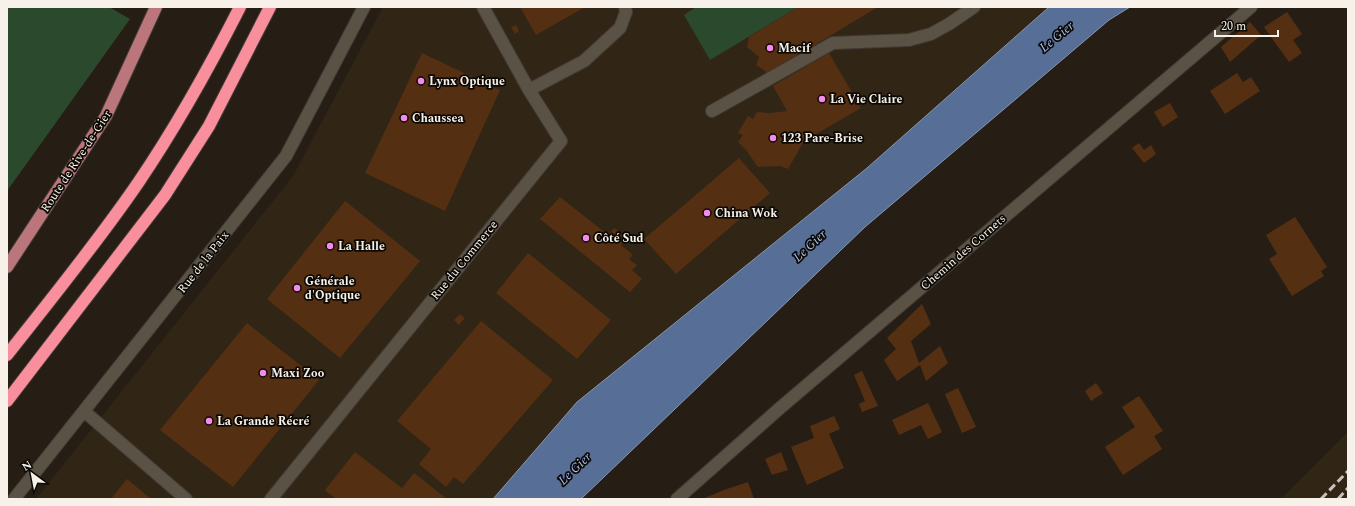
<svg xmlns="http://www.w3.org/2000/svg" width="1355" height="506" font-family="Spectral,serif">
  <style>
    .built { fill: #312516 }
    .green { fill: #2b492c }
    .water { fill: #576e96; stroke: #8795af }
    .building { fill: #552f12 }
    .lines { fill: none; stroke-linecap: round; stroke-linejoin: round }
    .minor-casing { stroke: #423b35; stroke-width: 14 }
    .major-casing { stroke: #423b35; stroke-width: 14 }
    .highway-casing { stroke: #423b35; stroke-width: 14 }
    .minor { stroke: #5b5246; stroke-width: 12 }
    .major { stroke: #ba767a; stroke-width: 12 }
    .highway { stroke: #f98e9c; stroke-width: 12 }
    .rail { stroke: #c7c1b9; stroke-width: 3; stroke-dasharray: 8 4; stroke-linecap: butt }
    .poi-dot { fill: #f689ed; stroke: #0c0905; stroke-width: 1.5 }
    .labels { text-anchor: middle; stroke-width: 3.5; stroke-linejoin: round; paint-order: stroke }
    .poi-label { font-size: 12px; font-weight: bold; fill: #f7f1ea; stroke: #0c0905; text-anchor: start }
    .street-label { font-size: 12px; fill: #f7f1ea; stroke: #0c0905 }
    .water-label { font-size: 13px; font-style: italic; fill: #a5c1f5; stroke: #0c0905 }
  </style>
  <rect width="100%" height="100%" fill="#261e14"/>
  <g class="built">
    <polygon points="383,7 1049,7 867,168 577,402 493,499 36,499 293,176"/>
    <polygon points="1348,432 1348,499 1281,499"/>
  </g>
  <g class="green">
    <polygon points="7,7 109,7 130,19 7,191"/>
    <polygon points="696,7 798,7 710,60 684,15"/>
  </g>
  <polygon class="water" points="1049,7 1130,7 1109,20 865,227 581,499 493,499 577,402 867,168"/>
  <g class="building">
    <polygon points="520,7 585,7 536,35"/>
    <polygon points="798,7 878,7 768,73 756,65 759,57 747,47 749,37"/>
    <polygon points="1287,12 1302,34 1293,40 1302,53 1289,62 1264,27"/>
    <polygon points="1250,22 1261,35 1230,62 1221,47"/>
    <polygon points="516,25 519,31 515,34 511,27"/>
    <polygon points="422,53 500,90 445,211 365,173"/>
    <polygon points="829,53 861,108 804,141 788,169 780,166 758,167 746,150 738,142 743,135 738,133 748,116 753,119 757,112 770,113 787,111 773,86"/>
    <polygon points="1237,73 1243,82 1251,77 1260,91 1225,114 1210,91"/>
    <polygon points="1170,103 1178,117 1163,127 1154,112"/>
    <polygon points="1139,143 1144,150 1151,145 1156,154 1144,163 1132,148"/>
    <polygon points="739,158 770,193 676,274 644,239"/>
    <polygon points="560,197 608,235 614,228 627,238 621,245 633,255 629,259 637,265 632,270 642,279 630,292 540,219"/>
    <polygon points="345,201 420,261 340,358 267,299"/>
    <polygon points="1295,217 1327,267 1321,271 1324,276 1292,296 1269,259 1277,254 1266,235"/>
    <polygon points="528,253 611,320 577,359 496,293"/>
    <polygon points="922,304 931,324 911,341 919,363 940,346 948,363 926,381 920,365 897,381 884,360 896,349 887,338"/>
    <polygon points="460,314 465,318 459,325 454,320"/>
    <polygon points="481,321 553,380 463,484 454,477 446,487 419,464 431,449 397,421"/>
    <polygon points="247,323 319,380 233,487 160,430"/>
    <polygon points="862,371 878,406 862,412 859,404 865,401 854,375"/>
    <polygon points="1096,383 1103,393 1091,401 1085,391"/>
    <polygon points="958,388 976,427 962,433 945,394"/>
    <polygon points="1139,396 1163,431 1154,436 1162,449 1123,475 1105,447 1135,427 1122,407"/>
    <polygon points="928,403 942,432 928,439 921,425 899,435 892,420"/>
    <polygon points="834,416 840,429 829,434 844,468 807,485 791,447 814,438 810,426"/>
    <polygon points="355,452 402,488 414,473 447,499 336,499 325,490"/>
    <polygon points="781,452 788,470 772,475 765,459"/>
    <polygon points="127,479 151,499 111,499"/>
    <polygon points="748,482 754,499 702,499 724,490"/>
  </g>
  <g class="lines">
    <g class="minor-casing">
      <g id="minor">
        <polyline points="529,90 584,61 620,28 626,12 625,7"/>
        <polyline points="712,111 833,43 909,40 931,34 949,24 974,7"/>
        <polyline points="85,412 186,499"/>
        <polyline points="14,499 286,156 364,7"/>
        <polyline points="271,499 561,141 529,90 483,7"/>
        <polyline points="677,499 780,408 1251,7"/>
      </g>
    </g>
    <g class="major-casing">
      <polyline id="major" points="7,267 106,116 156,7"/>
    </g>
    <g class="highway-casing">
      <g id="highway">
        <path d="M 7,355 C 51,299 97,243 138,183 C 176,127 209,68 240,7"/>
        <polyline points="7,401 165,195 209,126 270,7"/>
      </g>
    </g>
    <use href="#minor" class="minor"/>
    <use href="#major" class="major"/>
    <use href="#highway" class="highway"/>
    <g class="rail">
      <polyline points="1321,499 1348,471"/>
      <polyline points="1338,499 1348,488"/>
    </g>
  </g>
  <g class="poi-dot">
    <circle cx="770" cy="48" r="4"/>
    <circle cx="421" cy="81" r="4"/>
    <circle cx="822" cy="99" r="4"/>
    <circle cx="404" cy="118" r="4"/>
    <circle cx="773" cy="138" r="4"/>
    <circle cx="707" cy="213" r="4"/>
    <circle cx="586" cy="238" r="4"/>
    <circle cx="330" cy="246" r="4"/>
    <circle cx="297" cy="288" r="4"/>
    <circle cx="263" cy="373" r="4"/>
    <circle cx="209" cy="421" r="4"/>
  </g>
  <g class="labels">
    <g class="poi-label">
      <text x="778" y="52">Macif</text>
      <text x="429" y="85">Lynx Optique</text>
      <text x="830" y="103">La Vie Claire</text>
      <text x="412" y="122">Chaussea</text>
      <text x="781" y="142">123 Pare-Brise</text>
      <text x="715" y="217">China Wok</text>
      <text x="594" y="242">Côté Sud</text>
      <text x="338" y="250">La Halle</text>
      <text x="305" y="285">Générale<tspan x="305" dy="14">d'Optique</tspan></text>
      <text x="271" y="377">Maxi Zoo</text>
      <text x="217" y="425">La Grande Récré</text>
    </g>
    <g class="street-label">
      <text transform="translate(76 161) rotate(-57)" y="4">Route de Rive-de-Gier</text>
      <text transform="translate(963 252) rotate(-41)" y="4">Chemin des Cornets</text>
      <text transform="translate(464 260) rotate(-51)" y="4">Rue du Commerce</text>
      <text transform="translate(203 262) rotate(-52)" y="4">Rue de la Paix</text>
    </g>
    <g class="water-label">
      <text transform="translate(1056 36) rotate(-40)" y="5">Le Gier</text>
      <text transform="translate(809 245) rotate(-43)" y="5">Le Gier</text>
      <text transform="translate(574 468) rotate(-44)" y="5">Le Gier</text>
    </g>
  </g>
  <rect width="1355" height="506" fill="none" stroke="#f7f1ea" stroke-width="16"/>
  <g transform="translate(32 474) rotate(328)" stroke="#0c0905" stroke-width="3" paint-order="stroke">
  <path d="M0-3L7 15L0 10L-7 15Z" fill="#f7f1ea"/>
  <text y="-6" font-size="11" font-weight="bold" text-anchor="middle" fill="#f7f1ea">N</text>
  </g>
  <path d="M1215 30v6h63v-6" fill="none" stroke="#f7f1ea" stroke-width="2"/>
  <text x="1221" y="30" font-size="12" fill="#f7f1ea" stroke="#0c0905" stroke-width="3" paint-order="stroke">20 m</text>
</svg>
